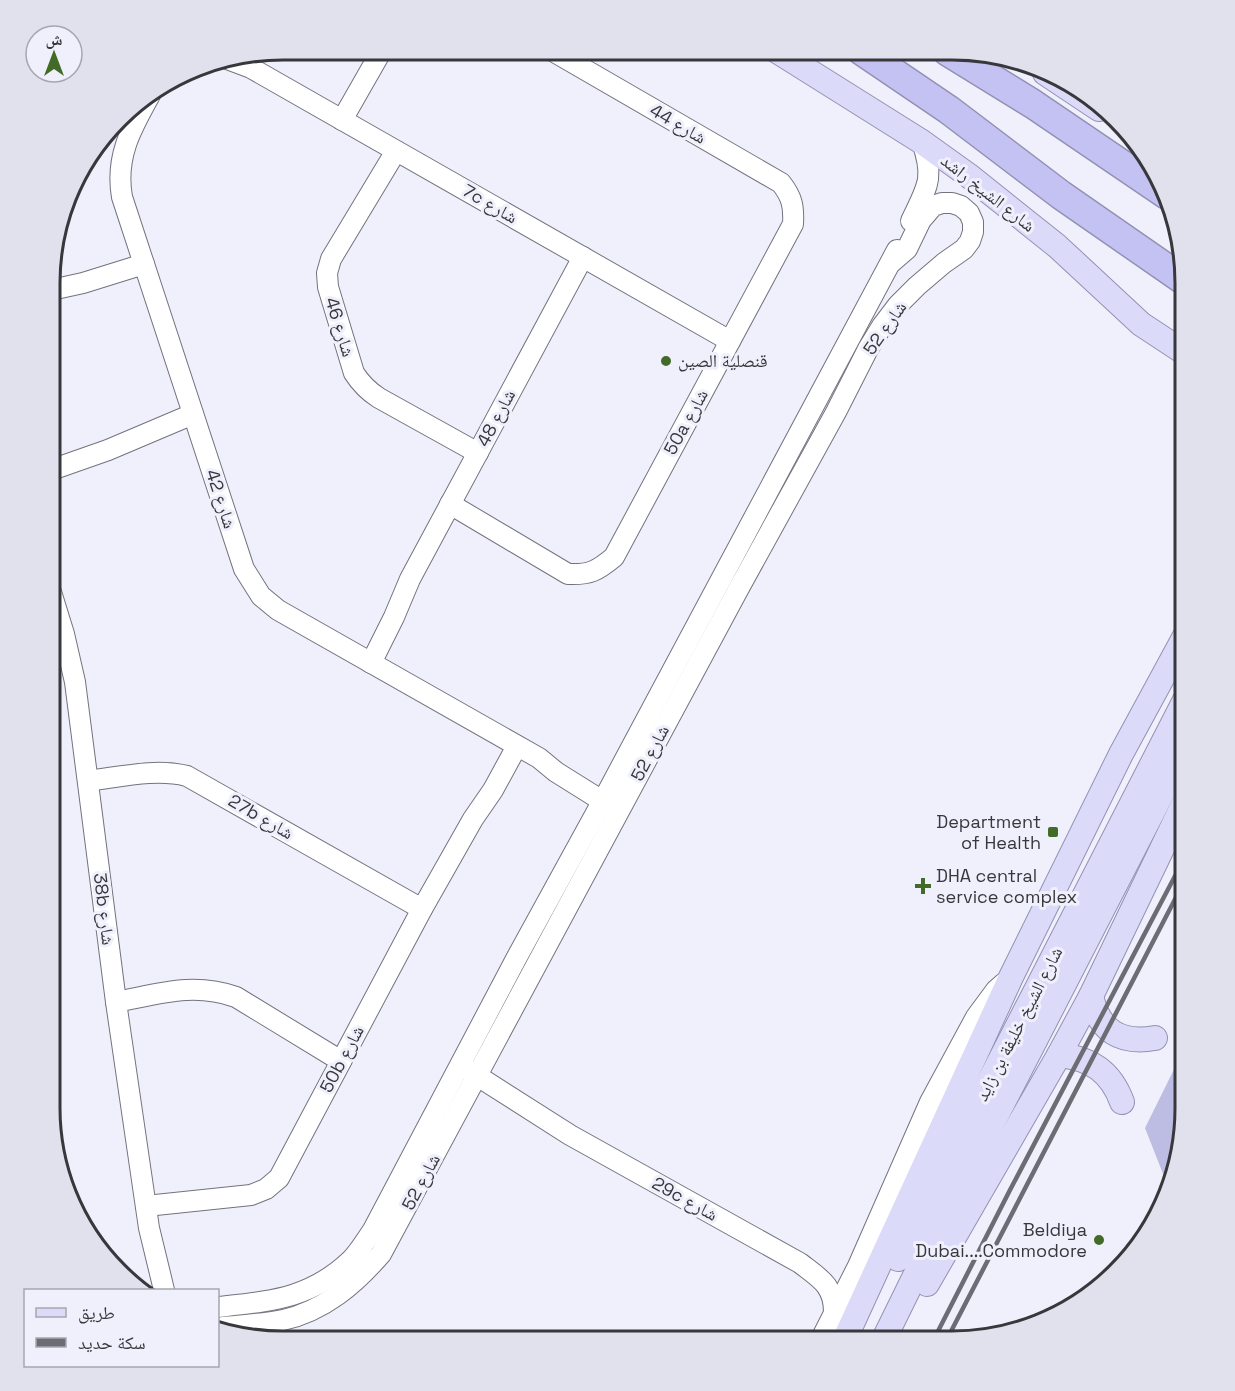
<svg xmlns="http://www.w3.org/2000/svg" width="1235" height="1391" font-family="'Space Grotesk','Noto Naskh Arabic',sans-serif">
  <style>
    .green { fill: #bdbde3 }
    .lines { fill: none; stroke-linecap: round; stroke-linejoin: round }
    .minor-casing { stroke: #73737f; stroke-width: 22 }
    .major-casing { stroke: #9291b3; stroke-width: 26 }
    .highway-casing { stroke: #9291b3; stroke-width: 31 }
    .minor { stroke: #fff; stroke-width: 20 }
    .major { stroke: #dbdaf8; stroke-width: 24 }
    .highway { stroke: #c3c2f3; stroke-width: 28 }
    .rail { stroke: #6c6c74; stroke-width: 4.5 }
    .poi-dot { fill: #426b27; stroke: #f0f0fd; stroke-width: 2 }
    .labels { text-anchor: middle; stroke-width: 6; stroke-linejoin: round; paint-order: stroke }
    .street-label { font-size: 18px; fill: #37373c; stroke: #f0f0fd }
    .poi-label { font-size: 18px; fill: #37373c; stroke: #f0f0fd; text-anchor: start }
    .rim { fill: none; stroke: #37373c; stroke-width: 3 }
  </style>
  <rect width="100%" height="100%" fill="#f0f0fd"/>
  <polygon class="green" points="1185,1047 1185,1123 1167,1184 1145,1128"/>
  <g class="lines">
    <g class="minor-casing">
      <g id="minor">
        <polyline points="227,59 251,68 730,341"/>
        <path d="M 150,95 C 131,129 115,157 122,197 L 244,569 L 261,596 L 278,610 L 539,758 L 556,772 L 612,807"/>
        <polyline points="342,120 382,50"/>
        <path d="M 396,151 L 331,259 L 327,273 L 328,287 L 354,373 C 361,384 368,391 379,398 L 478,453"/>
        <path d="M 911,221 C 927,187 935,179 922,142"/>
        <polyline points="51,290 83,283 144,264"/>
        <polyline points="51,470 108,450 193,414"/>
        <path d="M 450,504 L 568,574 C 590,575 597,571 614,557 L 793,224 C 794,206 792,197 781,183 L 551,50"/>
        <polyline points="51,592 64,634 75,682 116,1002 149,1228 164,1290"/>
        <polyline points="371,663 394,617 410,579 583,257"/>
        <path d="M 88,781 C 120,777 156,768 187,776 L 422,909"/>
        <path d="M 116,1002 C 159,994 193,982 236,997 L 341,1061"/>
        <path d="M 468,1070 L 570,1135 L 800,1263 C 819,1278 834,1285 834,1312"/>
        <polyline points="146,1206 251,1195 266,1189 279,1178 422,909 473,819 493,790 517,746"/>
        <path d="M 218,1307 C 271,1301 310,1299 351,1260 C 359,1252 366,1240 373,1230 L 517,957 L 608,791 L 897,250"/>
        <path d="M 223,1327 C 243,1325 263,1324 283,1320 C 324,1311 355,1284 381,1254 L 739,588 L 836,412 L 868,349 L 882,326 L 898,305 L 917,286 L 944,263 L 964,249 L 970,241 L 973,232 L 973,222 L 969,213 L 961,206 L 952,203 L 942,203 L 933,206 L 921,220 L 907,249 L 892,262"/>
        <polyline points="820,1341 858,1266 930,1102 976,1017 996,990 1004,983"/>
      </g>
    </g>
    <g class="major-casing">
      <g id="major">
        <polyline points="777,51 922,142 968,175 1057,246 1141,324 1185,353"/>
        <polyline points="1045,73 1099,109"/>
        <path d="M 1091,996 C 1099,1031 1120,1044 1155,1038"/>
        <path d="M 1059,1055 C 1091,1058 1111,1072 1122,1102"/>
        <polyline points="898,1259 1185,700"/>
        <polyline points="927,1284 1059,1055 1091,996 1185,801"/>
        <polyline points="844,1341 1011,977 1121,754 1185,636"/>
        <polyline points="883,1341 936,1233 1185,749"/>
      </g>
    </g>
    <g class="highway-casing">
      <g id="highway">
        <polyline points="862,51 949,110 1061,195 1185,281"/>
        <polyline points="947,51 1033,104 1167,195"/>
      </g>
    </g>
    <use href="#minor" class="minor"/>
    <use href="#major" class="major"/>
    <use href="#highway" class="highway"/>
    <g class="rail">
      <polyline points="933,1341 1010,1190 1185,857"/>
      <polyline points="946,1341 1185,880"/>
    </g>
  </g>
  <g class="poi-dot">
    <circle cx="666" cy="361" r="6"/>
    <rect x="1047" y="826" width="12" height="12" rx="3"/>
    <path d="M920 877h6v6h6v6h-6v6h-6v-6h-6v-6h6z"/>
    <circle cx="1099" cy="1240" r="6"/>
  </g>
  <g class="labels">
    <g class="street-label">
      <text transform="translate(678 124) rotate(30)" y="6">شارع 44</text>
      <text transform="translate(988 193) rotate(38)" y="6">شارع الشيخ راشد</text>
      <text transform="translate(490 204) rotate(30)" y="6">7c شارع</text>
      <text transform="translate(340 327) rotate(73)" y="6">شارع 46</text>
      <text transform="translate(885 328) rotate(-55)" y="6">شارع 52</text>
      <text transform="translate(496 418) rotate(-62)" y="6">شارع 48</text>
      <text transform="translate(686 422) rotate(-61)" y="6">50a شارع</text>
      <text transform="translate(221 499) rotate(72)" y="6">شارع 42</text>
      <text transform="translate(650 753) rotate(-62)" y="6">شارع 52</text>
      <text transform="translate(261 817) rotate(30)" y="6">27b شارع</text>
      <text transform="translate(104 909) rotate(83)" y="6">38b شارع</text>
      <text transform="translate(1019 1024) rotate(-63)" y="6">شارع الشيخ خليفة بن زايد</text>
      <text transform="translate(342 1059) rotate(-62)" y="6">50b شارع</text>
      <text transform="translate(421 1182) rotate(-62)" y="6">شارع 52</text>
      <text transform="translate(685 1199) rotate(29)" y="6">29c شارع</text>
    </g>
    <g class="poi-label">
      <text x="678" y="367">قنصلية الصين</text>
      <text x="1041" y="828" text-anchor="end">Department<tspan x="1041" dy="21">of Health</tspan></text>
      <text x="936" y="882">DHA central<tspan x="936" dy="21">service complex</tspan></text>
      <text x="1087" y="1236" text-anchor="end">Beldiya<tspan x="1087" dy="21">Dubai....Commodore</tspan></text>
    </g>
  </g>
  <path d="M0 0H1235V1391H0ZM283 60H952A223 223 0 0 1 1175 283V1108A223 223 0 0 1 952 1331H283A223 223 0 0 1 60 1108V283A223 223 0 0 1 283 60Z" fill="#e1e1ee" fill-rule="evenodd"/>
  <path class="rim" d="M283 60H952A223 223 0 0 1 1175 283V1108A223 223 0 0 1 952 1331H283A223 223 0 0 1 60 1108V283A223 223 0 0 1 283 60Z"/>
  <rect x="24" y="1289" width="195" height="78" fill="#f0f0fd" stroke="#a6a6b0" stroke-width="1.5"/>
  <rect x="36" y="1308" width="30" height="9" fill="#dbdaf8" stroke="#a6a6b0" stroke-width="1.5"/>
  <text x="78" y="1319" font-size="18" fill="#37373c">طريق</text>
  <rect x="36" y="1338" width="30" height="9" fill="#6c6c74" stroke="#a6a6b0" stroke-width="1.5"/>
  <text x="78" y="1349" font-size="18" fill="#37373c">سكة حديد</text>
  <g transform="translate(54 54)"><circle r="28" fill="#f0f0fd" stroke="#a6a6b0" stroke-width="1.5"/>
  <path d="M0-4.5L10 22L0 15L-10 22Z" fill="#426b27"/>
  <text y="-9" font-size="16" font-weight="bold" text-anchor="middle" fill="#37373c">ش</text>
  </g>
</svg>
